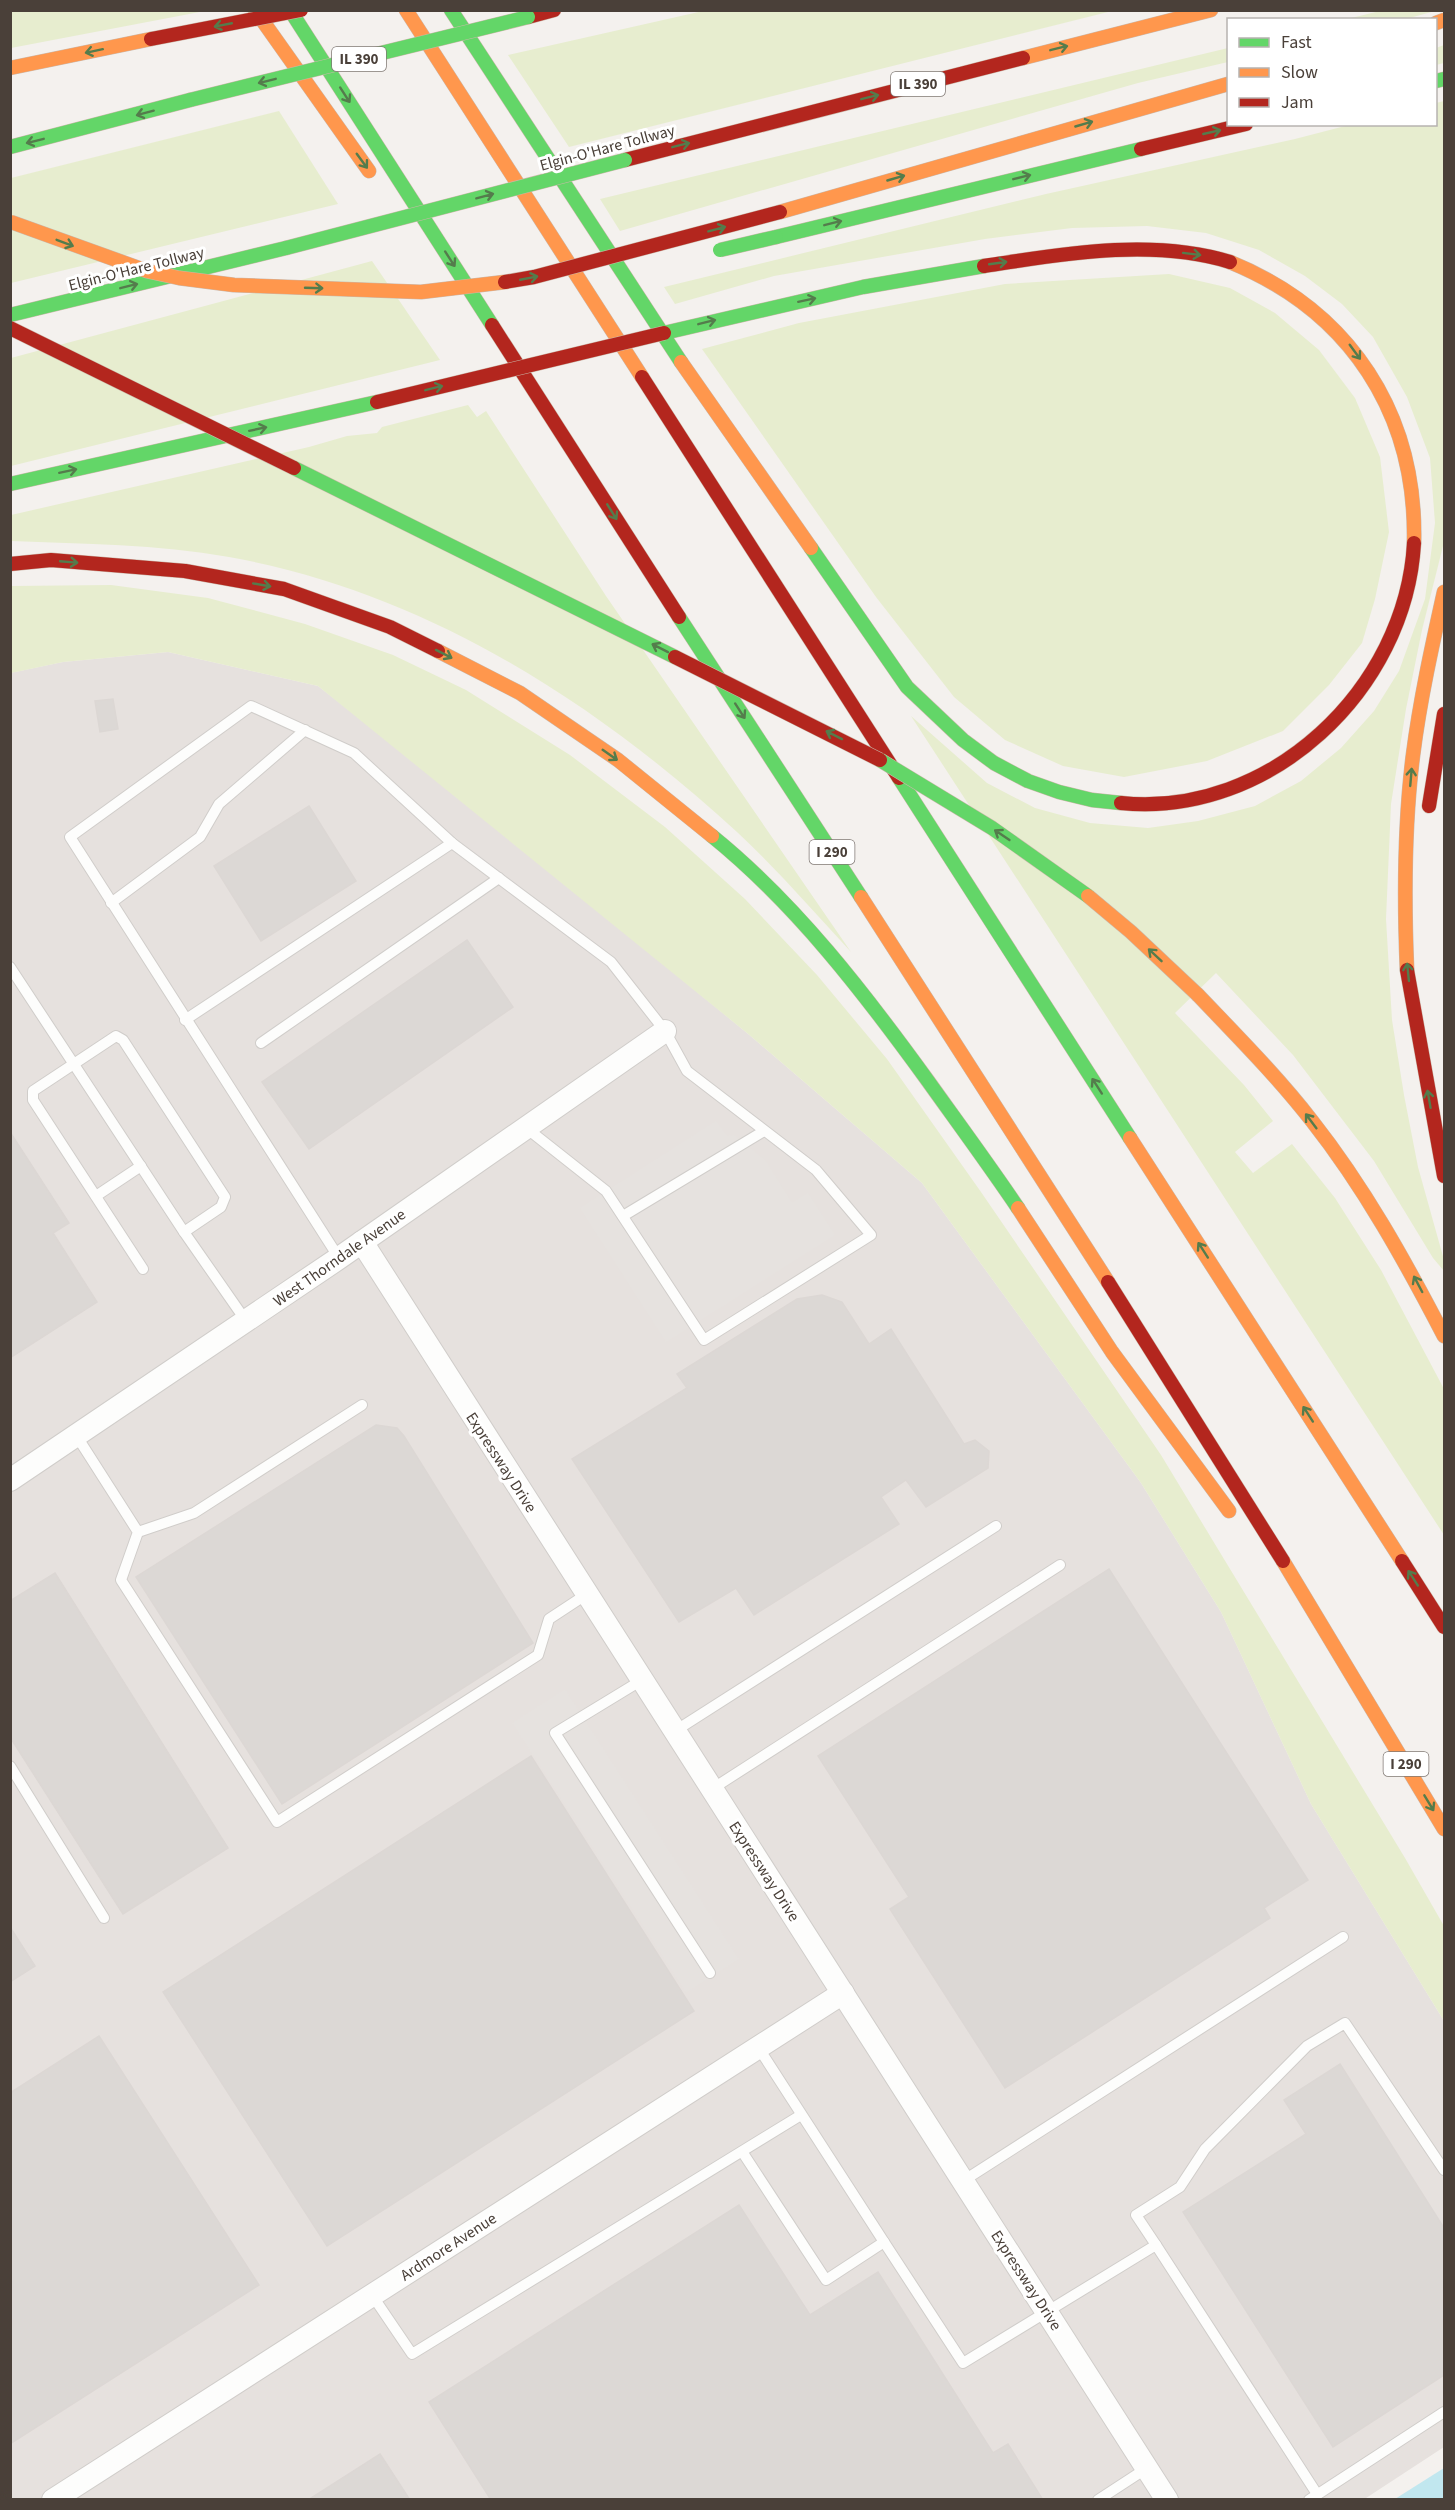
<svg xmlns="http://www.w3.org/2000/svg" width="1455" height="2510" font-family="'Source Sans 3',sans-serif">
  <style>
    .industrial { fill: #e6e1de }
    .green { fill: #e7edcf }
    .parking { fill: #e6e2df }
    .water { fill: #c1e7ef }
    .building { fill: #dcd8d5; stroke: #dcd7d4; stroke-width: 1.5 }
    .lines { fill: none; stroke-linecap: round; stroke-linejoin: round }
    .lane-casing { stroke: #d0cdca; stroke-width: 12 }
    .street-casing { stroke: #d0cdca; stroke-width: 24 }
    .fast-casing { stroke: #cbb8aa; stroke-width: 15 }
    .slow-casing { stroke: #cbb8aa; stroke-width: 15 }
    .jam-casing { stroke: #cbb8aa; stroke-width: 15 }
    .lane { stroke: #fdfdfc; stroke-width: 10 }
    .street { stroke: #fdfdfc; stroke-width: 22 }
    .fast { stroke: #63d668; stroke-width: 14 }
    .slow { stroke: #ff974d; stroke-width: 14 }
    .jam { stroke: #b3261e; stroke-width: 14 }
    .fast-bridge-casing { stroke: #cbb8aa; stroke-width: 15; stroke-linecap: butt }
    .slow-bridge-casing { stroke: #cbb8aa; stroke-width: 15; stroke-linecap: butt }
    .jam-bridge-casing { stroke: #cbb8aa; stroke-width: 15; stroke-linecap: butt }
    .fast-bridge { stroke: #63d668; stroke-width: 14 }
    .slow-bridge { stroke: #ff974d; stroke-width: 14 }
    .jam-bridge { stroke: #b3261e; stroke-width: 14 }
    .oneway { stroke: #547c4c }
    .labels { text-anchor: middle; stroke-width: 6; stroke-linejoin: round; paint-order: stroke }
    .shield { fill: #fff; stroke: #807974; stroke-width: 1.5 }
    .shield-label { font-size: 15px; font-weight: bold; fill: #4a4039 }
    .street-label { font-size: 16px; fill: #4a4039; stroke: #fff }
  </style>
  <rect width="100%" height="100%" fill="#f4f1ee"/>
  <polygon class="industrial" points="168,652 318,686 441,782 747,1033 922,1183 1141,1483 1221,1612 1311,1804 1444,2021 1444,2447 1363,2500 11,2499 10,673 63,662"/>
  <g class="green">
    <polygon points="11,10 205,10 205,11 11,48"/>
    <polygon points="703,11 703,10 1112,11 569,147 508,55"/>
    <polygon points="1380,11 1435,11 1406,19 1343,20"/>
    <polygon points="1444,45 1444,63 1436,65 1436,48"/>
    <polygon points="1228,48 1228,62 1138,83 620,231 600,199"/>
    <polygon points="1444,101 1444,542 1422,630 1406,709 1391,804 1386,919 1392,1020 1404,1095 1418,1167 1444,1260 1444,1271 1433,1258 1374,1161 1293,1055 1216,973 1175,1013 1244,1085 1273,1121 1235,1152 1253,1173 1292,1144 1335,1198 1381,1270 1444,1389 1444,1535 911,716 987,783 1035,808 1090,823 1148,828 1198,821 1255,806 1301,781 1341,748 1374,711 1399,671 1425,599 1435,523 1430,458 1407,397 1373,337 1342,304 1305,276 1259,250 1206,233 1147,226 1072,228 985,239 774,276 675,304 664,287 1046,194 1295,139 1349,125 1436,124 1436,103"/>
    <polygon points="279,111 338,204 11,283 11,178"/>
    <polygon points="372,261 440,360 11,466 11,358"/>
    <polygon points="1169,274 1230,288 1275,313 1319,350 1355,398 1380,457 1389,532 1375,599 1362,643 1329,685 1283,731 1207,761 1124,777 1063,766 1005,740 954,697 876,597 702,349 799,323 1005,284"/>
    <path d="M 468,405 L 477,417 L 486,411 L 606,596 L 851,952 C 814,912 777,869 737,832 C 593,700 424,592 229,557 C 157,544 84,544 11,541 L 11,515 L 309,447 L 347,436 L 377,433 L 382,427 Z"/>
    <polygon points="111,585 208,598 305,624 393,655 466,690 570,755 665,827 745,899 817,975 887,1059 981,1192 1161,1455 1405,1858 1444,1926 1444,2021 1311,1804 1221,1612 1141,1483 922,1183 747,1033 318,686 168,652 63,662 11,673 11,586"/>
  </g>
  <g class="parking">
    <polygon points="716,1121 727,1136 734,1135 765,1160 792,1203 808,1193 835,1235 666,1342 580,1208"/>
    <polygon points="565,1689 739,1959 686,1993 512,1723"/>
  </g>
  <polygon class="water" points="1444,2468 1444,2499 1395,2499"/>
  <g class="building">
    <polygon points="113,699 118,729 100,732 95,701"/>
    <polygon points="309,806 356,881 261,941 214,866"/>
    <polygon points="467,940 513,1007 309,1149 262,1082"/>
    <polygon points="10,1132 69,1223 53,1233 97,1302 10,1358"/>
    <polygon points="822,1295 842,1302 869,1344 891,1329 964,1444 975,1440 989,1451 988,1468 926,1507 906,1480 881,1497 899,1524 754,1615 736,1588 679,1622 572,1459 687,1388 677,1374 797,1299"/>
    <polygon points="376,1425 397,1428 404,1436 533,1643 282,1804 136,1577"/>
    <polygon points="1109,1569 1308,1880 1264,1908 1270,1918 1005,2088 890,1909 909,1897 818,1756"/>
    <polygon points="55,1573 228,1848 123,1914 10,1737 10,1601"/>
    <polygon points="531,1756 694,2011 327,2246 163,1992"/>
    <polygon points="10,1927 35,1966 10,1982"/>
    <polygon points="99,2036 259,2285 10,2444 10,2093"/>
    <polygon points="1340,2064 1444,2228 1444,2375 1333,2447 1183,2212 1306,2134 1284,2100"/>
    <polygon points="739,2205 810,2315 878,2272 993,2453 1008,2444 1043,2500 491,2500 429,2402"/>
    <polygon points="380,2454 410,2500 308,2500"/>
  </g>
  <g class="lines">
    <g class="lane-casing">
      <g id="lane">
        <polyline points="111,903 200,837 219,804 305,730"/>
        <polyline points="10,967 184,1232 246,1321"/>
        <polyline points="185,1020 452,843"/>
        <polyline points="261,1043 499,878"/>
        <polyline points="96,1196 141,1166"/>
        <polyline points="623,1216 764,1131"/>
        <polyline points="339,1258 70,837 251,706 354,753 452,843 611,962 665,1031 687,1071 816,1170 871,1235 704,1340 606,1191 525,1127"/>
        <polyline points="143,1269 33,1100 33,1091 116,1036 123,1040 225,1197 221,1207 184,1232"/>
        <polyline points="76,1435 138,1532 121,1580 277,1822 538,1655 549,1619 587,1594"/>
        <polyline points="138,1532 194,1513 362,1405"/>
        <polyline points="642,1680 555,1733 710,1973"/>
        <polyline points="675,1731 996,1526"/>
        <polyline points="10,1766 104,1918"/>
        <polyline points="712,1789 1060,1565"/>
        <polyline points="743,2153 826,2280 884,2242 758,2047"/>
        <polyline points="963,2181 1343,1937"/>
        <polyline points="884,2242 963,2363 1156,2245 1317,2494"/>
        <polyline points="1156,2245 1136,2215 1180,2187 1205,2149 1307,2046 1345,2023 1444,2170"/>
        <polyline points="372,2295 412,2354 801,2115"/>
        <polyline points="1098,2500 1147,2468"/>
        <polyline points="1309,2500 1444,2412"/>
      </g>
    </g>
    <g class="street-casing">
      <g id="street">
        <polyline points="362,1242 1167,2500"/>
        <polyline points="10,1480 339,1258 665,1031"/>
        <polyline points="53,2500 843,1993"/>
      </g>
    </g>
    <g class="fast-casing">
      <g id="fast">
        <polyline points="290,10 492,325"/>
        <polyline points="451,10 681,362"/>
        <polyline points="1436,81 1444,79"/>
        <polyline points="10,147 190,100"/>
        <polyline points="776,237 1141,149"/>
        <polyline points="10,315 286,248"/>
        <polyline points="664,333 863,287 984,266"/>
        <polyline points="10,484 377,402"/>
        <polyline points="811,548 907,687 963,740 994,763 1028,781 1059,792 1092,800 1121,803"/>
        <polyline points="679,617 861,897"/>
        <polyline points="899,778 1130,1138"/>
        <path d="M 712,836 C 796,904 865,994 928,1081 C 958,1123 989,1165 1018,1208"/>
      </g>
    </g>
    <g class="slow-casing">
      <g id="slow">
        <polyline points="255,10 369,171"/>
        <polyline points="406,10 642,377"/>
        <polyline points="1436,23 1444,20"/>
        <polyline points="1023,58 1211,10"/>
        <polyline points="10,68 151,39"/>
        <polyline points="780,212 1228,84"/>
        <path d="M 1230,262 C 1350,311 1417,413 1414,543"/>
        <polyline points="681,362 811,548"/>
        <polyline points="438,651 520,693 618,760 712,836"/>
        <polyline points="861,897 1108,1282"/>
        <path d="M 1407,970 C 1404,899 1404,826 1413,755 C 1420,700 1432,646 1444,592"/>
        <path d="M 1198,995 C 1237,1036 1277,1076 1312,1121 C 1364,1187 1405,1261 1444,1336"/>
        <polyline points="1130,1138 1402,1561"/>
        <polyline points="1018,1208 1112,1352 1229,1511"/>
        <polyline points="1283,1561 1444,1829"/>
      </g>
    </g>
    <g class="jam-casing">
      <g id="jam">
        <polyline points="528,17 554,10"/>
        <polyline points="1141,149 1246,124"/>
        <polyline points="625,160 1023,58"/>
        <path d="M 984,266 C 1063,254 1152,238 1230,262"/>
        <polyline points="492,325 679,617"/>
        <polyline points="642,377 899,778"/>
        <polyline points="10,564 51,560 185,571 284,589 390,627 438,651"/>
        <path d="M 1121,803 C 1270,818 1406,689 1414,543"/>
        <polyline points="1429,806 1444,714"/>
        <polyline points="1407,970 1444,1176"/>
        <polyline points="1108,1282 1283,1561"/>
        <polyline points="1402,1561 1444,1627"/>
      </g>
    </g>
    <use href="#lane" class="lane"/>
    <use href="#street" class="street"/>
    <use href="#fast" class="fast"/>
    <use href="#slow" class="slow"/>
    <use href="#jam" class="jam"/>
    <g class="fast-bridge-casing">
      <g id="fast-bridge">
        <polyline points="190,100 528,17"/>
        <polyline points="286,248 625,160"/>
        <polyline points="720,250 776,237"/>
        <polyline points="294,468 675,657"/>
        <polyline points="880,760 992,828 1088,896"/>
      </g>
    </g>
    <g class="slow-bridge-casing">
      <g id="slow-bridge">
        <polyline points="11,222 147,271 179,278 234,285 421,292 505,282"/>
        <polyline points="1088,896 1131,932 1198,995"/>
      </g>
    </g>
    <g class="jam-bridge-casing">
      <g id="jam-bridge">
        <polyline points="151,39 301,10"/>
        <polyline points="505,282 534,277 780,212"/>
        <polyline points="10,328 294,468"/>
        <polyline points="377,402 664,333"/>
        <polyline points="675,657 880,760"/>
      </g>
    </g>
    <use href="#fast-bridge" class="fast-bridge"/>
    <use href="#slow-bridge" class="slow-bridge"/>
    <use href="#jam-bridge" class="jam-bridge"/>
  </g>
  <defs><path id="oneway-shaft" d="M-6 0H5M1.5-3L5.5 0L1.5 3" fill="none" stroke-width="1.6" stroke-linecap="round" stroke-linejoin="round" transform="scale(1.5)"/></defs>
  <g class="oneway">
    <use href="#oneway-shaft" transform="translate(223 25) rotate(169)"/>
    <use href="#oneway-shaft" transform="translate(1059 48) rotate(-14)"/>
    <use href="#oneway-shaft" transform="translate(94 51) rotate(168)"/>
    <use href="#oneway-shaft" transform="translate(267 81) rotate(166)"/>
    <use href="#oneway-shaft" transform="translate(345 95) rotate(57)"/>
    <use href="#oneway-shaft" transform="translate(870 97) rotate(-14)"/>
    <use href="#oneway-shaft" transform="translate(145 113) rotate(165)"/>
    <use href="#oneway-shaft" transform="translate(1084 124) rotate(-16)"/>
    <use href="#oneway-shaft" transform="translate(1212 132) rotate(-13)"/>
    <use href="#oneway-shaft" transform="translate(35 141) rotate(166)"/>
    <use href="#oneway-shaft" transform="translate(681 145) rotate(-14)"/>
    <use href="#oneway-shaft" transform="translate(362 161) rotate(54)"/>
    <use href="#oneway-shaft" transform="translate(1022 177) rotate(-14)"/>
    <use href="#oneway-shaft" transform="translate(896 178) rotate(-16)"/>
    <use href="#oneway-shaft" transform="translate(485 196) rotate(-15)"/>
    <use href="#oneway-shaft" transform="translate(833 223) rotate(-14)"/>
    <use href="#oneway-shaft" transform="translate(717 229) rotate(-15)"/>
    <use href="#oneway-shaft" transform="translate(65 243) rotate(21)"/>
    <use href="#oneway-shaft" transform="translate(1192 254) rotate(7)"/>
    <use href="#oneway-shaft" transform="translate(450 259) rotate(57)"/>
    <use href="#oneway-shaft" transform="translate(998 263) rotate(-8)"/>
    <use href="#oneway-shaft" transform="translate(529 278) rotate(-11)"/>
    <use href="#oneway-shaft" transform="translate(129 286) rotate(-14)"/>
    <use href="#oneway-shaft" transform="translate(314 288) rotate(2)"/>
    <use href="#oneway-shaft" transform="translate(807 300) rotate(-12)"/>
    <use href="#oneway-shaft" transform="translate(707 322) rotate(-14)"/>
    <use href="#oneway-shaft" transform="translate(1355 352) rotate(54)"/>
    <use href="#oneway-shaft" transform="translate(434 388) rotate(-14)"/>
    <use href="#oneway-shaft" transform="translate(258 429) rotate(-12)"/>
    <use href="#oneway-shaft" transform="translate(68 471) rotate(-12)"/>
    <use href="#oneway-shaft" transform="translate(612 512) rotate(58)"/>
    <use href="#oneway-shaft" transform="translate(69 562) rotate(5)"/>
    <use href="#oneway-shaft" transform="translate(262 585) rotate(10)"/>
    <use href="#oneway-shaft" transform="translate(660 648) rotate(-153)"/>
    <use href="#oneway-shaft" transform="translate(444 654) rotate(27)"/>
    <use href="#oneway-shaft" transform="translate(740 711) rotate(57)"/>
    <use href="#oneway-shaft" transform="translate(834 735) rotate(-153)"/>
    <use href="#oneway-shaft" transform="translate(610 755) rotate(35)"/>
    <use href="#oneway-shaft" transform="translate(1411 777) rotate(-85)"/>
    <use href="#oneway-shaft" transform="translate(1002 835) rotate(-146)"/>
    <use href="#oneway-shaft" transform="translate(1155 955) rotate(-137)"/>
    <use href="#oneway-shaft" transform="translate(1408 972) rotate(-96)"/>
    <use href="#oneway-shaft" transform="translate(1097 1086) rotate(-123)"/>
    <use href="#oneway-shaft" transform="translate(1429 1099) rotate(-100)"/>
    <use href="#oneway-shaft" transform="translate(1311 1121) rotate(-127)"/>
    <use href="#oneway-shaft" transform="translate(1203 1250) rotate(-123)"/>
    <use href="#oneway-shaft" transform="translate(1418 1284) rotate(-118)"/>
    <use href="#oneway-shaft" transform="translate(1308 1414) rotate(-123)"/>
    <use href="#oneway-shaft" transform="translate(1413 1578) rotate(-123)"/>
    <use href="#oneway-shaft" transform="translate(1429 1803) rotate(59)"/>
  </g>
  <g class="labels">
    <g class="shield">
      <rect x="332" y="47" width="54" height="24" rx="4.5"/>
      <rect x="891" y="72" width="54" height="24" rx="4.5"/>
      <rect x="809.5" y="840" width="45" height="24" rx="4.5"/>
      <rect x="1383.5" y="1752" width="45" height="24" rx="4.5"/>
    </g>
    <g class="shield-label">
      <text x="359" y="64">IL 390</text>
      <text x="918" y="89">IL 390</text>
      <text x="832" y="857">I 290</text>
      <text x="1406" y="1769">I 290</text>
    </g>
    <g class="street-label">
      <text transform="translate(607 147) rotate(-15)" y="6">Elgin-O'Hare Tollway</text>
      <text transform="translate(136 268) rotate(-14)" y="6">Elgin-O'Hare Tollway</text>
      <text transform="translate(339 1257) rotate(-35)" y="6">West Thorndale Avenue</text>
      <text transform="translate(502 1462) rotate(57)" y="6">Expressway Drive</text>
      <text transform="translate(765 1871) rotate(57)" y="6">Expressway Drive</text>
      <text transform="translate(448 2246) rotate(-33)" y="6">Ardmore Avenue</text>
      <text transform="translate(1027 2280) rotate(57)" y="6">Expressway Drive</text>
    </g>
  </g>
  <rect width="1455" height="2510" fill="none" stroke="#4a4039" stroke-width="24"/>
  <rect x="1227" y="18" width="210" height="108" fill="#ffffff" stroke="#b7b3b0" stroke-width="1.5"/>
  <rect x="1239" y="38" width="30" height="9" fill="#63d668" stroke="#b7b3b0" stroke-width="1.5"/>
  <text x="1281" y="48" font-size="18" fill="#4a4039">Fast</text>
  <rect x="1239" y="68" width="30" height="9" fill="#ff974d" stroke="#b7b3b0" stroke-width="1.5"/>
  <text x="1281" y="78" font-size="18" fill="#4a4039">Slow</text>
  <rect x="1239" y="98" width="30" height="9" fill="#b3261e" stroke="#b7b3b0" stroke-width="1.5"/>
  <text x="1281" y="108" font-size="18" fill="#4a4039">Jam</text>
</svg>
